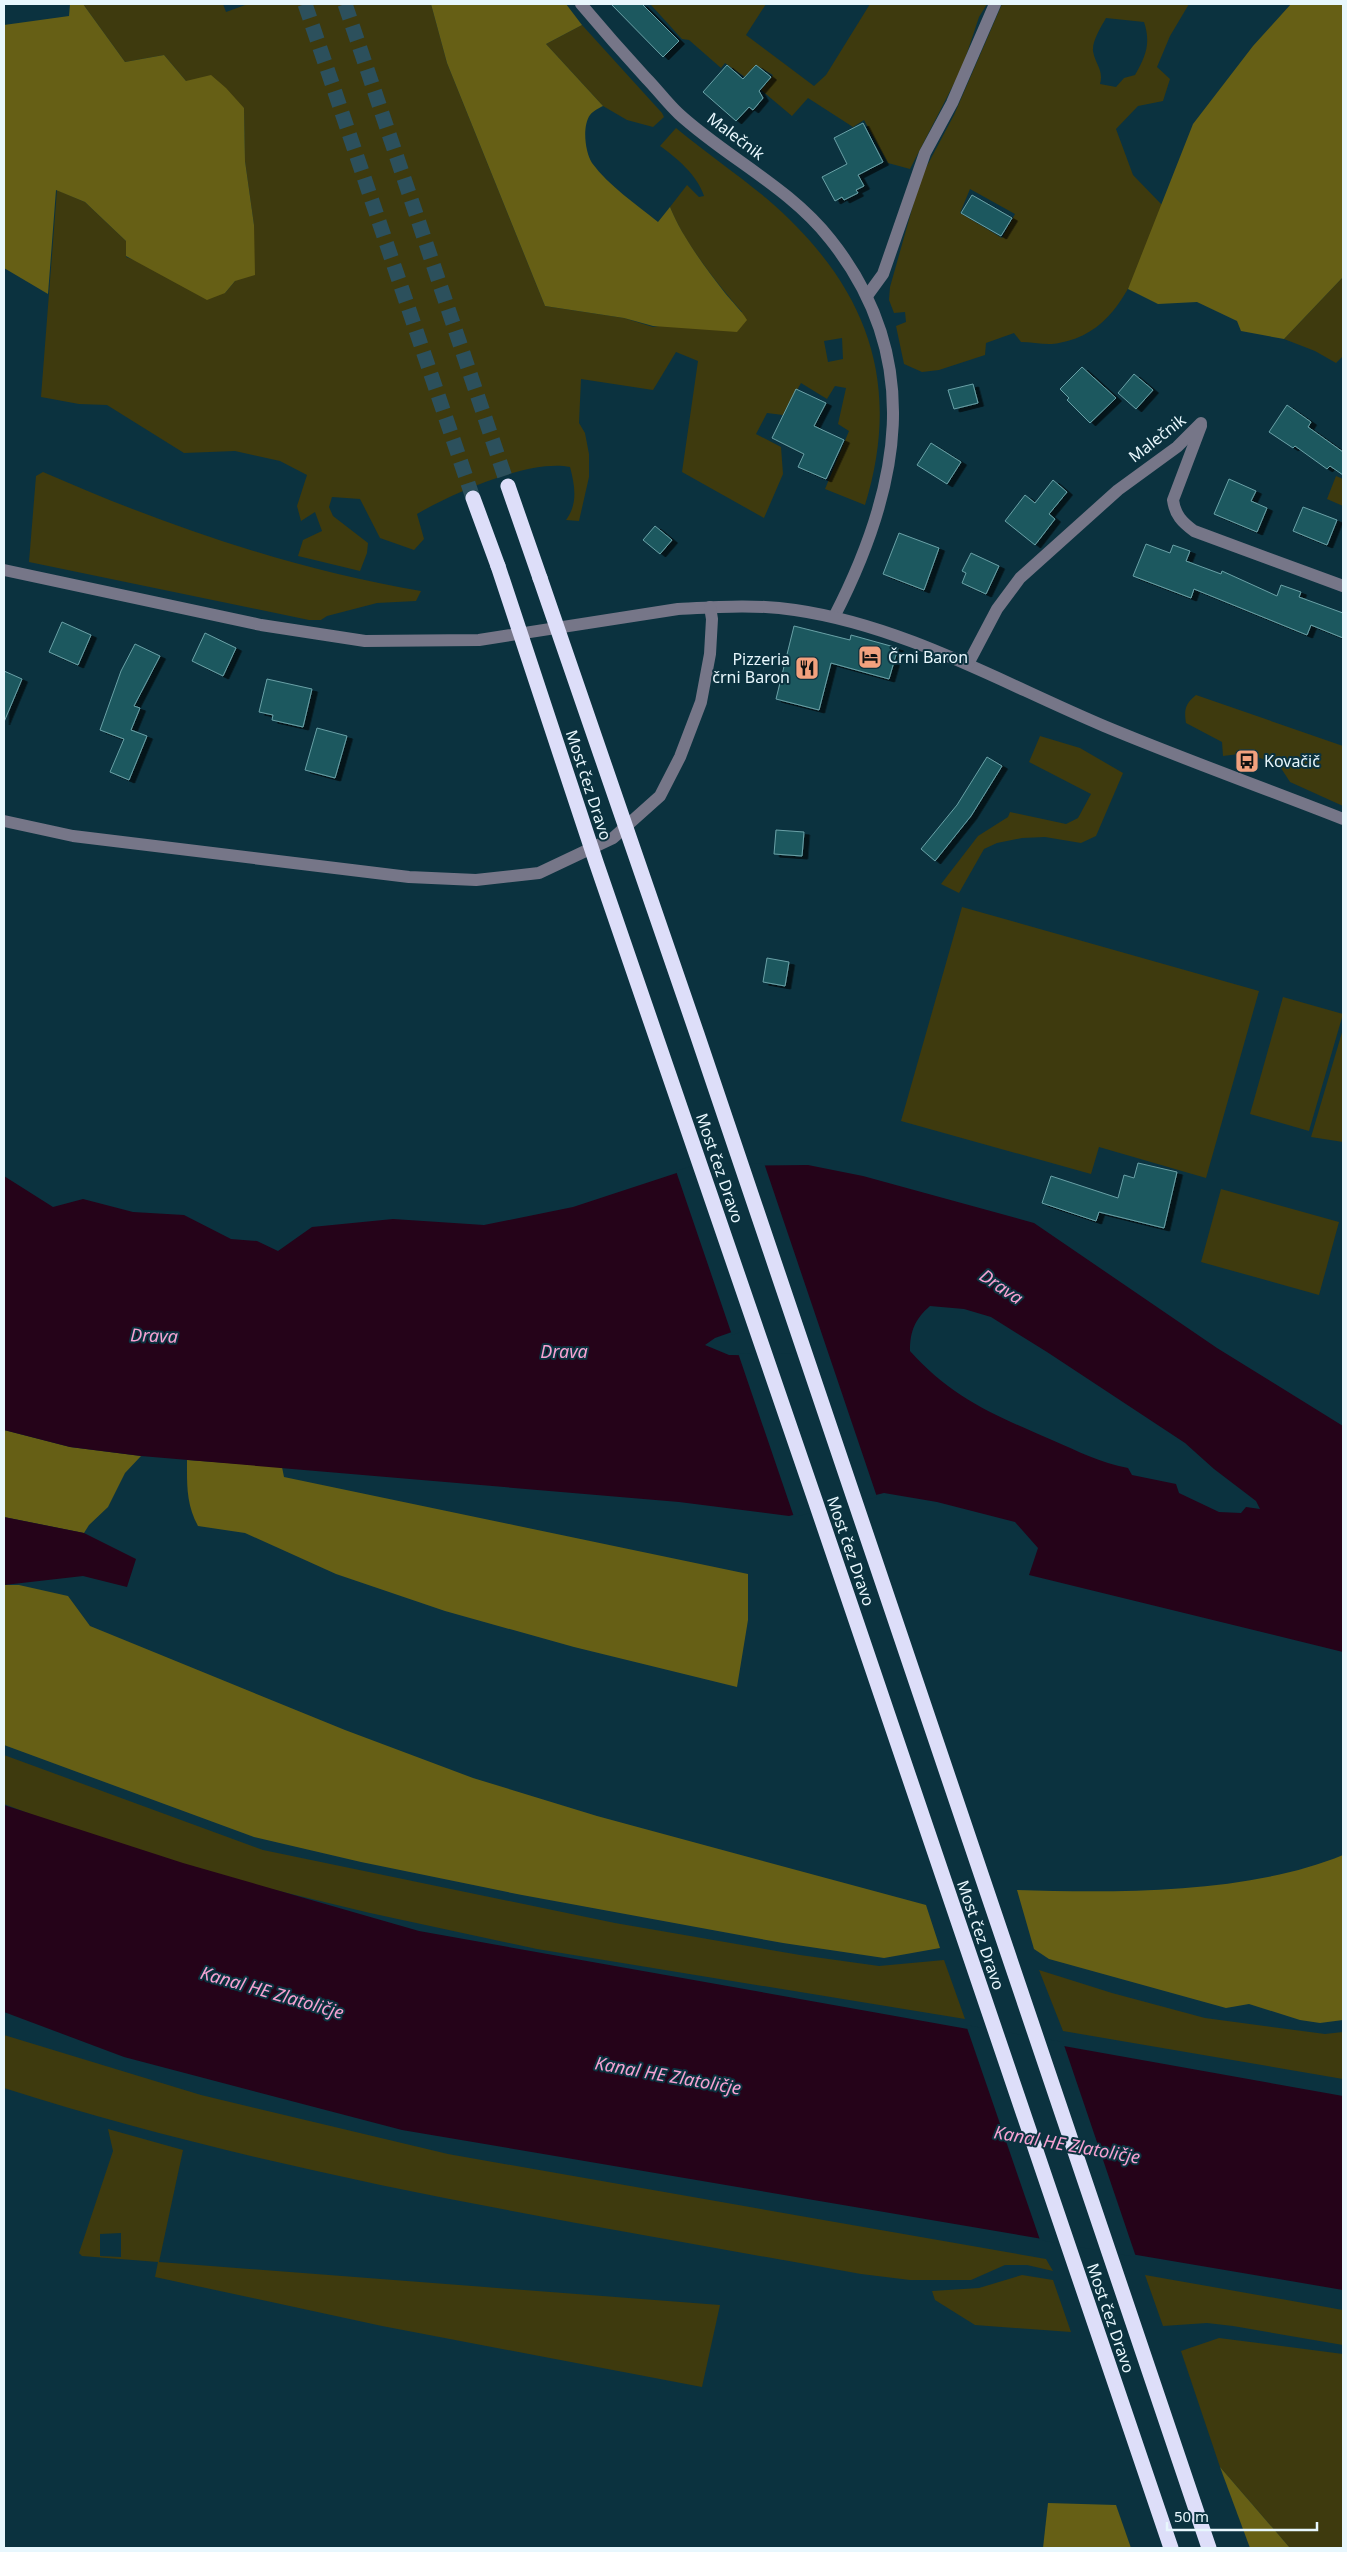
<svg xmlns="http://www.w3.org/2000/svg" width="1347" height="2552" font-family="'Noto Sans',sans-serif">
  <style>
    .green { fill: #3e3a0e; fill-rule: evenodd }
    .forest { fill: #665f15 }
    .water { fill: #250319; fill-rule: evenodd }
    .pier { fill: #0b323f }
    .building { fill: #1f595f; stroke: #69a1a7; filter: url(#shadow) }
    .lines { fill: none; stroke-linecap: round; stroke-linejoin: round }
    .highway-tunnel { stroke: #2c505c; stroke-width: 15; stroke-dasharray: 15 8; stroke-linecap: butt }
    .minor { stroke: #767688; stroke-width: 12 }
    .highway { stroke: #dddef9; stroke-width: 15 }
    .highway-bridge { stroke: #dddef9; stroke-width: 15 }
    .labels { text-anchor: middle; stroke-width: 4; stroke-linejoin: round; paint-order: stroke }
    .street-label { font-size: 16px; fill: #e8f7fd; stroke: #0b323f }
    .poi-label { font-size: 16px; fill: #e8f7fd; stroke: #0b323f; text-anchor: start }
    .water-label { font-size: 18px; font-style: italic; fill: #f5a2d2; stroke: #0b323f }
  </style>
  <defs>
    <filter id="shadow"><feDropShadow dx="5.5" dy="3" stdDeviation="0" flood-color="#0009"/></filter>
  </defs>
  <rect width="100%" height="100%" fill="#0b323f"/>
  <g class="green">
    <path d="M 83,4 L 223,4 L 226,12 L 248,4 L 431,4 L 447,63 L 545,306 L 624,318 L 653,327 L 742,312 C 718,285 683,241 670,207 L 687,185 L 699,197 L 704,196 C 697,175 677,158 660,146 L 676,128 C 705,152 737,174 766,198 C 864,282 904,378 865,505 L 825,489 L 849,431 L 838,424 L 846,388 L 835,386 L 827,399 L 801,383 L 783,415 L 767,413 L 756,434 L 781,447 L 783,474 L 764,518 L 682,472 L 698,361 L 676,352 L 653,390 L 581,379 L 579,423 L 585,433 L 589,454 L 589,477 L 579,521 L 566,520 C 578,504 575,486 570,467 C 529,459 453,493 417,514 L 424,539 L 414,550 L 380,538 L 360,499 L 332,497 L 329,507 L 333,516 L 368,543 L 367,553 L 360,571 L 298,556 L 303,540 L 322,531 L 315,512 L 301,521 L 297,506 L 307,475 L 280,461 L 235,451 L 184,453 L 107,405 L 79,404 L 41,397 L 57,190 L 85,202 L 126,241 L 126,257 L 225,293 L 235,281 L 254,225 L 245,161 L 244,108 L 186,81 L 164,55 L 125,62 ZM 842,338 L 843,359 L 828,362 L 824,341 Z"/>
    <polygon points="628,4 766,4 746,35 814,86 826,75 870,4 987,4 979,17 962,68 910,169 888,163 864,120 853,127 808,98 792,116 761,90 773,75 756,65 745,77 725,63 721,68 689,40 682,39 651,5"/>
    <path d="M 1002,4 L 1189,4 L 1170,36 L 1157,67 L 1170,79 L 1163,101 L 1138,106 L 1116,129 L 1133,175 L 1162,205 C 1140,259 1126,331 1059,343 C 1048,346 1033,342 1021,342 L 1014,333 L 986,343 L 985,355 L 939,370 L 922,372 L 904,364 L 896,326 L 906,322 L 905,312 L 894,313 L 889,300 L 890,287 L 921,177 L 954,115 ZM 1106,18 L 1144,22 C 1151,43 1146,56 1135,75 L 1124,78 L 1116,87 L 1100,84 C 1104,70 1095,64 1093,51 C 1092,41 1101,27 1106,18 ZM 970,189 L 1015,214 L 1002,238 L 960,213 Z"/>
    <polygon points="582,25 662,113 664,117 653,127 627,120 603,106 546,44"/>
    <polygon points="1343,277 1343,356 1336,363 1315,351 1284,339"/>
    <path d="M 43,472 C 164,525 291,569 421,591 L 416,601 L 377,603 L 327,616 L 321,620 L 309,620 L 29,562 L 36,476 Z"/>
    <polygon points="1336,476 1343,479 1343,506 1327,499"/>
    <path d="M 1196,695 L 1343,746 L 1343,806 L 1290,782 L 1279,765 L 1247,753 L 1223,756 L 1222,742 L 1186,723 C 1184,710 1185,704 1196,695 Z"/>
    <polygon points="1040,736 1080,748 1123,773 1096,836 1081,843 1045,837 1022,838 997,843 984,849 959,893 941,884 978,836 1008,817 1010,812 1066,824 1078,818 1091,794 1029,762"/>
    <polygon points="962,907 1259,991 1206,1178 1099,1147 1091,1174 901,1121"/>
    <polygon points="1283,997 1343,1014 1309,1131 1250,1114"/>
    <polygon points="1343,1029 1343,1142 1311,1137"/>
    <polygon points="1221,1189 1339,1222 1319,1295 1201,1262"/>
    <polygon points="4,1755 263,1850 615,1923 800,1955 879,1966 944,1960 965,2019 537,1949 370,1913 229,1879 115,1846 4,1804"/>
    <polygon points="1039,1970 1112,1993 1205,2018 1325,2034 1343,2032 1343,2079 1063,2031"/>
    <path d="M 4,2035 L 201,2095 L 448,2154 L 1046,2259 L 1053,2271 L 1027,2265 L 1005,2265 L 971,2280 L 910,2280 L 861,2274 C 574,2222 283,2177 4,2088 Z"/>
    <path d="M 108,2129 L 183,2150 L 159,2262 L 720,2305 L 702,2387 L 382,2326 L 155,2277 L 158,2262 L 82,2256 L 79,2253 L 113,2151 ZM 121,2233 L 121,2257 L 100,2256 L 100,2234 Z"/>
    <polygon points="1022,2275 1053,2280 1071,2332 975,2325 935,2300 932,2291 979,2288"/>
    <polygon points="1145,2275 1343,2310 1343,2345 1233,2326 1207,2323 1163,2326"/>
    <polygon points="1219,2338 1343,2354 1343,2548 1290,2548 1220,2467 1181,2351"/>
  </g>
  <g class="forest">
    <polygon points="70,4 83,4 125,62 164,55 186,81 211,75 226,88 244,108 245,161 254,225 255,275 235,281 225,293 207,300 126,256 126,241 85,202 56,190 48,294 4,268 4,25 69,16"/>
    <path d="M 431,4 L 566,4 L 582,25 L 546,44 L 603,106 C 599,108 593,111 590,115 C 582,126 585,152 592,163 C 609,186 636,204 658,222 L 670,207 C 681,235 706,269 725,293 C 732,302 741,310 747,320 L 737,332 L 653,326 L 624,318 L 545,306 L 447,63 Z"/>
    <polygon points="1291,4 1343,4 1343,277 1284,339 1241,331 1237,321 1197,302 1158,304 1128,289 1193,124 1253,46"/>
    <polygon points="4,1430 70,1447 141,1456 125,1473 108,1507 89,1525 84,1533 4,1517"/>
    <path d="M 187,1460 L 282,1467 L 284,1477 L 748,1574 L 748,1620 L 737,1687 L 574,1647 L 445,1611 L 336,1574 L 245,1533 L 198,1526 C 186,1504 187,1484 187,1460 Z"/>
    <polygon points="4,1585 19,1585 68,1596 90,1626 345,1730 473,1778 597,1816 926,1905 940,1948 884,1958 783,1943 522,1895 361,1862 254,1837 4,1745"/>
    <path d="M 1343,1855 L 1343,2020 L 1320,2023 L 1300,2020 L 1249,2004 L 1226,2008 L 1049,1959 L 1034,1949 L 1017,1890 C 1118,1893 1248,1894 1343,1855 Z"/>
    <polygon points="1220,2467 1290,2548 1250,2548"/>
    <polygon points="1048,2503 1116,2505 1131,2548 1043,2548"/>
  </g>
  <g class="water">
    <path d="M 808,1165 L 863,1176 L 1034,1223 L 1217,1348 L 1343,1426 L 1343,1652 L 1029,1575 L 1038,1548 L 1015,1522 L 937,1502 L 884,1493 L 789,1516 L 679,1502 L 141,1456 L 70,1447 L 4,1430 L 4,1176 L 53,1207 L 83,1199 L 133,1212 L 184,1215 L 231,1239 L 257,1241 L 278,1251 L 312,1227 L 393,1219 L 484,1225 L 573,1207 L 698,1166 ZM 930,1306 L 964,1309 L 991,1317 L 1047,1352 L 1185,1443 L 1214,1469 L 1256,1501 L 1260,1509 L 1246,1507 L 1241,1513 L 1219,1512 L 1179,1493 L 1176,1484 L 1132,1475 L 1128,1468 C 1100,1463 1078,1451 1052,1440 C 996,1416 952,1398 910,1351 C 910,1331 915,1319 930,1306 ZM 746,1327 L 797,1327 L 815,1341 L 803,1356 L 729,1355 L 705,1345 L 715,1338 Z"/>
    <polygon points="4,1517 84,1533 136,1559 127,1587 83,1576 4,1585"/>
    <polygon points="4,1805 183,1863 419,1931 1343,2096 1343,2290 402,2130 124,2057 4,2012"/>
  </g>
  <g class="pier">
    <polygon points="764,1163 877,1497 794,1517 738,1353 802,1354 811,1341 796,1330 747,1330 732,1335 676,1171 698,1164"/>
    <polygon points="966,2025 1063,2042 1136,2257 1040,2240"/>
  </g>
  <g class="building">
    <polygon points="611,4 642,4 679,41 663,57"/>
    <polygon points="727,65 743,79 756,65 771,77 759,91 763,98 753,110 749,107 736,121 703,92"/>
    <polygon points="863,123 883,162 858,175 864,186 856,190 858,193 844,200 842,197 835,201 822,177 847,164 834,138"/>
    <polygon points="972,195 1012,218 1001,236 961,213"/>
    <polygon points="1082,367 1116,398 1090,423 1067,400 1069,398 1060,389"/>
    <polygon points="1134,374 1153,390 1136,409 1118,393"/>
    <polygon points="973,384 978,403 954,409 948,390"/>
    <polygon points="796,389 826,403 814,426 844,440 826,479 798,467 804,454 772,438"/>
    <polygon points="1287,405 1311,422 1308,427 1343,452 1343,475 1330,466 1327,469 1295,446 1293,448 1269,432"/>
    <polygon points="931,443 961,462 947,484 917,465"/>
    <polygon points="1229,479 1256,491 1251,501 1267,508 1257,532 1214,514"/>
    <polygon points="1053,480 1067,492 1049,514 1055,519 1035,545 1005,521 1025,495 1035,503"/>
    <polygon points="1303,507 1337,520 1327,545 1293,531"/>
    <polygon points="655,526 672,540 660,554 643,540"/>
    <polygon points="899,533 939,548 924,590 883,574"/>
    <polygon points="1146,544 1170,553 1173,545 1190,551 1186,561 1221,574 1222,571 1277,596 1281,585 1301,592 1299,597 1343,613 1343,638 1311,625 1307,635 1194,589 1191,598 1133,576"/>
    <polygon points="971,553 999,566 986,594 962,583 966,573 962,571"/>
    <polygon points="62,622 91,635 78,665 49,652"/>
    <polygon points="794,626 850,640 851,635 898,648 889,679 831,663 819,710 776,699"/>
    <polygon points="205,633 236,648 223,676 192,661"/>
    <polygon points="135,644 160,656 134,706 140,708 131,730 147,736 129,780 110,772 124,739 100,730 121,671"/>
    <polygon points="4,671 22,679 4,722"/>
    <polygon points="267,679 312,689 303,727 272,720 273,715 259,712"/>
    <polygon points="317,728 347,736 335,778 305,770"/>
    <polygon points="987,757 1002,766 971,816 935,861 921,849 957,805"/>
    <polygon points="776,830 804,832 802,856 774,854"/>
    <polygon points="767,958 789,962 785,986 763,982"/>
    <polygon points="1138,1163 1177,1172 1164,1228 1099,1212 1096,1221 1042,1203 1051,1176 1118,1198 1124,1175 1134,1178"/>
  </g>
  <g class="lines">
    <g class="highway-tunnel">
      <polyline points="305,4 473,498"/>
      <polyline points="345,4 508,486"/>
    </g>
    <g class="minor">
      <path d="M 581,4 C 602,29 624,54 646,78 C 657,89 667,103 679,114 C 727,158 789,187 830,239 C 926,359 900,489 834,617"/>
      <polyline points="867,296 883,274 925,153 952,103 995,4"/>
      <path d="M 1201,426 L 1173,500 C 1175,515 1182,522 1194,531 L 1343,586"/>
      <path d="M 4,570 L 261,625 L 365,641 L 479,640 L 678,609 C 716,607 756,604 795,610 C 905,626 1002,683 1104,726 C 1183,759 1264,788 1343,819"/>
      <polyline points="968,664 997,609 1020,578 1118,490 1177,447 1201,423"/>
      <polyline points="4,821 73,836 409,877 476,880 539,873 613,838 660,796 680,757 701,702 710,654 712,619 710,607"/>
    </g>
    <g class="highway">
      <polyline points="508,486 540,578"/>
      <polyline points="473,498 498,566"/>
    </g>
    <g class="highway-bridge">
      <polyline points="498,566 596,862 815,1500 1171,2548"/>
      <polyline points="540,578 697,1034 1209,2548"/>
    </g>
  </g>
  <defs>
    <g id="hotel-square" transform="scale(1.25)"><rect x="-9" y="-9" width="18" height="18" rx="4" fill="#f2a17e" stroke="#0b323f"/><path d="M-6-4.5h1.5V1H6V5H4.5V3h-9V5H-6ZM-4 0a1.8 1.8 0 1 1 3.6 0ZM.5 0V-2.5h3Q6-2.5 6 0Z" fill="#111"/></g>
    <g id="restaurant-square" transform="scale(1.25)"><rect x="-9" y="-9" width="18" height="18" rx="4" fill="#f2a17e" stroke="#0b323f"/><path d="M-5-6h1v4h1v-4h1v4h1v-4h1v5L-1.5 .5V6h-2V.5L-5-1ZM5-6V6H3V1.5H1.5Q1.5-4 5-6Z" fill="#111"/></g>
    <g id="bus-square" transform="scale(1.25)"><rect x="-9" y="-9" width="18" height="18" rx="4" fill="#f2a17e" stroke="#0b323f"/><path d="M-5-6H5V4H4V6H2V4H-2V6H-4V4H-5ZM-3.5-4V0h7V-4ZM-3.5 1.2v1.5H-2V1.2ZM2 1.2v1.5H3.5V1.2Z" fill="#111"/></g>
  </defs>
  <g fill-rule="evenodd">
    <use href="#hotel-square" x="870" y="657"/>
    <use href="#restaurant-square" x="807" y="668"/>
    <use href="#bus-square" x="1247" y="761"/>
  </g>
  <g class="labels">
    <g class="street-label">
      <text transform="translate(736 136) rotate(37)" y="6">Malečnik</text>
      <text transform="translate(1157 438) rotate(-38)" y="6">Malečnik</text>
      <text transform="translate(589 785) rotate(72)" y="6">Most čez Dravo</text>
      <text transform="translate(720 1168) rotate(71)" y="6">Most čez Dravo</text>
      <text transform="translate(851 1551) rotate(71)" y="6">Most čez Dravo</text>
      <text transform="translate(981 1935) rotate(71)" y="6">Most čez Dravo</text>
      <text transform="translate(1111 2318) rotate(71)" y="6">Most čez Dravo</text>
    </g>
    <g class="poi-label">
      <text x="888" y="663">Črni Baron</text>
      <text x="790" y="665" text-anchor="end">Pizzeria<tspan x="790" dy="18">črni Baron</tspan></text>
      <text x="1264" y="767">Kovačič</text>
    </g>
    <g class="water-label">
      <text transform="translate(1001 1287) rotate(34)" y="6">Drava</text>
      <text transform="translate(154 1336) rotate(2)" y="6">Drava</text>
      <text x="564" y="1358">Drava</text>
      <text transform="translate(272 1993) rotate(16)" y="6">Kanal HE Zlatoličje</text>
      <text transform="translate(668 2076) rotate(10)" y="6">Kanal HE Zlatoličje</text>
      <text transform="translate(1067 2145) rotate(10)" y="6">Kanal HE Zlatoličje</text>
    </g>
  </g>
  <rect width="1347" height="2552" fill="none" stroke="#e8f7fd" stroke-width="10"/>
  <path d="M1167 2522v8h150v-8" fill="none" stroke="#e8f7fd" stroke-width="2.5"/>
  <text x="1174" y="2522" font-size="15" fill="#e8f7fd" stroke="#0b323f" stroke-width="4" paint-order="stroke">50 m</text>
</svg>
